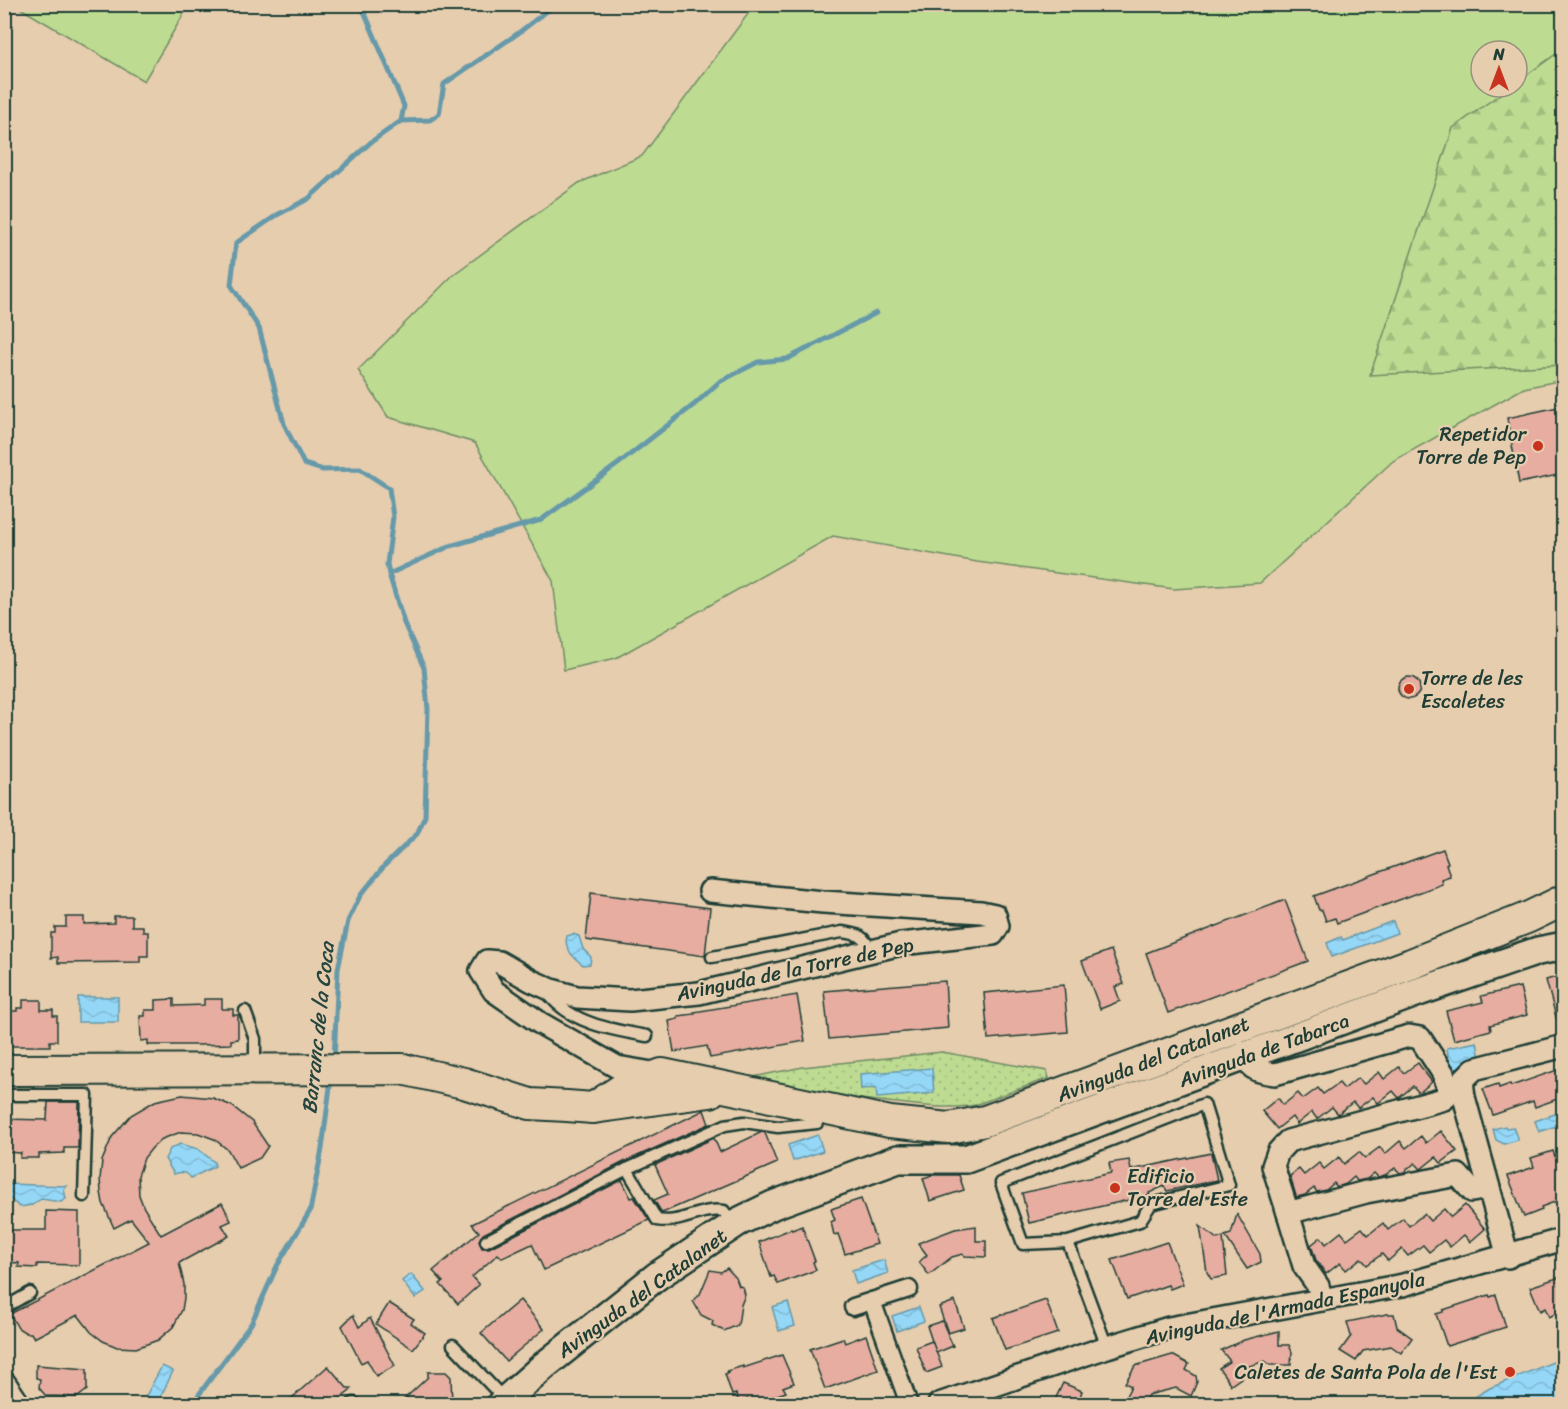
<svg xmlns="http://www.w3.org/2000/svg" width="1568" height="1409" viewBox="0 0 1568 1409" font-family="Sriracha,sans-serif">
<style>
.grass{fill:#bedb92;stroke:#6e8c63;stroke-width:1.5;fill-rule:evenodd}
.forest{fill:url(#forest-firs);stroke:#6e8c63;stroke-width:1.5}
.park{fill:url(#park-dots);stroke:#6e8c63;stroke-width:1.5}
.water{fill:url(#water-waves);stroke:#6699a9;stroke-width:1.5}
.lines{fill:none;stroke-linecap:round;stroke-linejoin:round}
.stream{stroke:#6699a9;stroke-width:5}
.building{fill:#e6ada0;stroke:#1f3d34;stroke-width:1.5}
.service-casing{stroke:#1f3d34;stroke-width:15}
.pedestrian-casing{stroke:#1f3d34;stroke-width:21}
.minor-casing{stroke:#1f3d34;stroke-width:26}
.tertiary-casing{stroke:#1f3d34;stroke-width:32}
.secondary-casing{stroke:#1f3d34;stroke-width:34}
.service{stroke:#e6cdae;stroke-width:10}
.pedestrian{stroke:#e6cdae;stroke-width:16}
.minor{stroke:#e6cdae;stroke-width:21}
.tertiary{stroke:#e6cdae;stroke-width:27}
.secondary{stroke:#e6cdae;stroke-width:30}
.poi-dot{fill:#c8321e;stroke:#e6cdae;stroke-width:2}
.labels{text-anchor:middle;stroke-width:4.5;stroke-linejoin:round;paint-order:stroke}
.poi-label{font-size:20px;fill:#1f3d34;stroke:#e6cdae;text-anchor:end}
.street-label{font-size:20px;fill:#1f3d34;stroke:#e6cdae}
.water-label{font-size:21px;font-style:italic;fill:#25453e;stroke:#e6cdae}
</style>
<defs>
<pattern id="forest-firs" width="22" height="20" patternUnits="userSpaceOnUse" patternTransform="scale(1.5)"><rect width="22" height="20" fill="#bedb92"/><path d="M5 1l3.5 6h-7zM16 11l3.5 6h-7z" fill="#a3bd7e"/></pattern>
<pattern id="park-dots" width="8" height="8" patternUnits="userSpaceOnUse" patternTransform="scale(1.5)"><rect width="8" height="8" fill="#bedb92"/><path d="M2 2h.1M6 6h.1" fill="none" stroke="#a3bd7e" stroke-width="1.8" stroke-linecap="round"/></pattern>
<pattern id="water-waves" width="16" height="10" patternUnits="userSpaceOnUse" patternTransform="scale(1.5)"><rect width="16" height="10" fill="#95d7f7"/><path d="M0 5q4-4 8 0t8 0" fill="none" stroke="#80b9d4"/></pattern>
</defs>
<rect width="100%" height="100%" fill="#e6cdae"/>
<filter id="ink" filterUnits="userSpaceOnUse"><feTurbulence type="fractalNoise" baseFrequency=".0167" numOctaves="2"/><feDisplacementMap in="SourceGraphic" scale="12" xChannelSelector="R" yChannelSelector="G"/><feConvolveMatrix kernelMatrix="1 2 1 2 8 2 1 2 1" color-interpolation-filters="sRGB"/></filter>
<g filter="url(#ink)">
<g class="grass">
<polygon points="15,5 186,5 185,12 144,81"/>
<path d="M752,5H1563V380L1524,388L1393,461L1260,583L1174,589L977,562L833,536L616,658L564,670L553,581L475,443L388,417L358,370L454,274L579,183L642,156L751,10ZM1481,51H1517V87H1481Z"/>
</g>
<polygon class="forest" points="1563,49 1563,365 1370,375 1453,128 1510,87 1517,87 1517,82"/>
<path class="park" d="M942,1052L1047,1071L1049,1078L975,1105C947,1110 917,1105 888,1102C842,1097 797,1091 753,1077L803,1067Z"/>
<g class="water">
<polygon points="1393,921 1397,933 1332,957 1327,943 1341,937 1343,940"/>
<path d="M573,934L579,936L583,949L591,957L590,964L583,965C574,958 563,948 567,936Z"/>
<rect x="78" y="997" width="40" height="25"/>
<polygon points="1477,1042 1480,1059 1464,1062 1457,1069 1450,1068 1447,1048"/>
<polygon points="932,1068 934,1093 877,1098 876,1088 861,1089 860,1074"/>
<polygon points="1558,1113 1562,1124 1539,1132 1535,1121"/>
<polygon points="1505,1126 1506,1128 1513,1127 1518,1140 1504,1144 1496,1140 1493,1129"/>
<polygon points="818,1135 823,1151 793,1161 788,1145"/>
<path d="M180,1144L198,1149L214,1162L215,1166L191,1178C186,1171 181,1172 174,1174L165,1159L170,1149Z"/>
<polygon points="5,1184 67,1186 64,1189 66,1199 61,1202 41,1199 32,1205 20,1207 6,1196"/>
<polygon points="884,1260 888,1273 856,1284 852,1270"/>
<polygon points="411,1274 425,1291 415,1298 402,1281"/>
<polygon points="788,1302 795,1326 779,1331 772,1307"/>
<polygon points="919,1307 924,1321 897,1331 892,1316"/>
<polygon points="1563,1359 1563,1404 1463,1404 1490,1388 1558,1360"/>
<polygon points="162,1366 173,1371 158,1402 146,1396"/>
</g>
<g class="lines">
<g class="stream">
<polyline points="401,121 430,120 439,114 444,84 517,34 556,4"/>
<polyline points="389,574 450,546 541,520 618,464 695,404 719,382 758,362 787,359 876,313"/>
<polyline points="334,1061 338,969 348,921 360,896 385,865 417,834 425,816 428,709 424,668 404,623 389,574 387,564 393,517 389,488 360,469 323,470 304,464 284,424 259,328 231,285 236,243 277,215 308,199 371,142 401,121 404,106 361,4"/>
<polyline points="192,1404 251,1324 277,1266 310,1211 322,1149 331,1079"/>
</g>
</g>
<g class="building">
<polygon points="1563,406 1563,474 1519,483 1507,418"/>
<circle cx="1409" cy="688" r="11"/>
<polygon points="1443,849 1448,863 1446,864 1450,876 1441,879 1442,884 1337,923 1335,918 1326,921 1322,910 1319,910 1314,896"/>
<polygon points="591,893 710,908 705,956 586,940"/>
<polygon points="1285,900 1308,961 1168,1013 1146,953"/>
<polygon points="114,916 132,916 132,926 143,926 143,932 148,932 148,956 140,956 140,962 58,963 58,957 51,958 51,933 55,933 55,927 66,927 66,917 84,917 84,924 114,923"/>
<polygon points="1111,950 1124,984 1115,987 1120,1001 1100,1009 1082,961"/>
<polygon points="1563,975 1563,1027 1559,1028 1546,980"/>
<polygon points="945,981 948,1028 829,1039 824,991"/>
<polygon points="1064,985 1068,1032 988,1039 984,993"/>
<polygon points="1520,987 1527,1015 1490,1025 1491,1030 1454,1040 1446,1011 1483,1002 1481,996"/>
<polygon points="797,995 805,1041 710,1058 707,1046 674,1052 669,1021 678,1019 678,1016 695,1014 694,1012"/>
<polygon points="174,999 174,1006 204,1005 204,999 222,999 222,1009 233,1009 233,1015 238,1015 238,1039 231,1040 231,1044 199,1045 148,1045 148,1040 141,1041 140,1016 145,1016 145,1010 156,1010 156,1000"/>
<polygon points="23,1000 41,1000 41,1010 53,1010 53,1016 57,1016 57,1041 50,1041 50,1046 4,1046 4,1011 17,1011 17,1008 23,1008"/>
<polygon points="1418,1063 1432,1082 1419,1093 1413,1086 1399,1098 1393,1091 1378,1103 1373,1097 1358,1108 1353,1102 1338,1114 1332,1107 1317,1119 1312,1112 1297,1124 1292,1117 1277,1129 1262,1111 1278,1098 1283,1105 1298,1093 1303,1099 1318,1088 1323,1094 1339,1083 1344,1089 1358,1078 1364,1084 1379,1072 1384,1079 1399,1067 1404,1073"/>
<polygon points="1563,1068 1563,1097 1535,1107 1533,1101 1493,1115 1483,1089 1498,1084 1499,1088 1510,1084 1511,1086"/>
<polygon points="182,1095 213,1098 232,1106 252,1122 268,1146 260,1158 238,1168 228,1150 214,1139 198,1133 181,1132 162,1139 152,1148 144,1158 138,1176 139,1195 144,1208 161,1235 222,1203 231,1221 222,1225 229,1236 179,1263 184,1284 184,1298 182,1310 173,1327 158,1340 136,1348 117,1347 103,1341 91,1332 78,1315 34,1338 31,1333 26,1333 18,1328 10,1314 149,1242 131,1219 114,1228 103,1203 101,1192 100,1179 102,1161 112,1137 131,1115 155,1101"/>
<polygon points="48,1102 79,1102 78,1148 64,1148 64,1153 39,1154 39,1158 20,1158 21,1153 4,1152 4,1119 47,1120"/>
<polygon points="704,1110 709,1124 624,1162 483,1234 479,1241 482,1248 489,1248 622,1180 631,1198 634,1197 649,1220 544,1270 532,1244 502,1258 498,1254 472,1277 479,1285 458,1304 440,1284 443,1282 433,1271 479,1232 472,1224"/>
<polygon points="1441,1131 1457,1151 1441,1163 1436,1157 1421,1169 1415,1163 1404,1172 1400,1173 1395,1168 1385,1175 1378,1177 1374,1173 1367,1179 1357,1181 1354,1177 1346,1184 1337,1187 1334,1183 1326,1190 1317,1192 1314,1188 1305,1195 1297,1197 1296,1196 1290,1176 1299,1169 1304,1175 1319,1163 1324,1169 1339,1157 1344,1164 1359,1152 1365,1158 1380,1147 1385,1154 1400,1141 1406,1148 1421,1136 1426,1143"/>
<polygon points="762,1132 765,1133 777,1163 662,1213 654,1200 668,1194 655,1165 714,1138 720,1152"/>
<polygon points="1553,1151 1563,1178 1563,1199 1541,1207 1542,1210 1524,1217 1508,1176 1534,1167 1531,1158"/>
<polygon points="1211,1153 1217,1180 1167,1191 1164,1186 1149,1193 1150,1195 1029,1223 1022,1193 1111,1173 1109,1163 1129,1160 1131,1170"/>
<polygon points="933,1175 959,1175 964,1190 930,1201 923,1178"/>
<polygon points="861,1199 877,1244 845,1254 838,1234 834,1235 831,1222 835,1220 831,1209"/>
<polygon points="1465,1205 1485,1229 1470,1242 1464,1235 1450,1247 1444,1240 1429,1252 1423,1245 1408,1256 1402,1249 1388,1261 1382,1254 1367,1265 1361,1258 1346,1270 1340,1263 1326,1274 1316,1260 1311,1245 1321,1237 1326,1244 1341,1232 1347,1239 1362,1228 1368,1235 1383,1223 1388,1230 1403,1218 1409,1226 1424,1214 1430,1221 1444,1209 1451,1217"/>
<polygon points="46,1211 79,1212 79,1265 37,1264 37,1268 18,1267 19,1263 4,1262 4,1230 46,1230"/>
<polygon points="1237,1214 1260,1254 1261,1262 1247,1269 1225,1236 1231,1234"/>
<polygon points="802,1226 815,1261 813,1262 816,1270 778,1284 774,1276 771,1277 759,1242 791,1229 792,1230"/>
<polygon points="976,1226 976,1241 986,1241 986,1257 965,1256 963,1254 952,1257 929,1275 919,1262 927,1255 918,1243 955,1229"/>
<polygon points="1200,1226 1217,1239 1223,1237 1227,1276 1211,1279 1207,1272"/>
<polygon points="1167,1242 1183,1284 1170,1289 1168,1285 1127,1299 1112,1260"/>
<polygon points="727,1268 736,1278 739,1286 743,1287 745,1295 741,1305 738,1325 724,1331 712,1325 713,1321 701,1315 693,1301 700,1294 710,1270 721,1272"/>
<polygon points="1563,1276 1563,1310 1549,1317 1545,1308 1540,1311 1530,1287"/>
<polygon points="1489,1295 1490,1297 1496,1295 1506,1327 1447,1346 1436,1314 1443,1312 1443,1310"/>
<polygon points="520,1300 544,1329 506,1361 481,1333"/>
<polygon points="1046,1300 1058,1333 1005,1350 993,1318"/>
<polygon points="955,1301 964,1328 948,1333 939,1307"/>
<polygon points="389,1303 414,1319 411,1323 425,1333 413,1349 376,1324"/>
<polygon points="1387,1314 1394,1314 1397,1327 1412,1338 1401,1353 1391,1346 1363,1351 1356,1361 1340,1351 1351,1336 1347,1322"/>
<polygon points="353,1315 359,1327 370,1318 395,1366 376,1376 367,1360 361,1363 342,1326"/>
<polygon points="942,1321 953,1346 936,1353 927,1326"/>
<polygon points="1279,1331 1279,1345 1289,1345 1292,1352 1291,1365 1270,1365 1265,1361 1249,1366 1248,1373 1231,1385 1219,1368 1230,1361 1221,1350 1244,1340"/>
<polygon points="866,1335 878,1370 825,1389 810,1349 843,1338 845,1343"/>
<polygon points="932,1341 942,1367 926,1373 916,1347"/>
<polygon points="782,1355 794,1383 783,1387 786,1392 751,1404 748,1399 739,1402 736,1394 732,1395 725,1374 728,1373 727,1371 743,1366 743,1368"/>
<polygon points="1172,1355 1189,1364 1186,1370 1196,1376 1197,1382 1191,1396 1176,1388 1148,1395 1143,1404 1128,1404 1126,1396 1131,1386 1125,1383 1135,1366"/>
<polygon points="36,1365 87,1369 87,1390 78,1397 46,1396 39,1388 40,1379 36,1378"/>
<polygon points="328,1366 347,1388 351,1388 350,1391 333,1404 285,1404"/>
<polygon points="428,1372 446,1372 451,1377 452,1404 399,1404 428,1377"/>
<polygon points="1063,1383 1082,1391 1078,1404 1053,1404"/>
</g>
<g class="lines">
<defs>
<g id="service">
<path d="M712,957L842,932C858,934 864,935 871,951"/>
<path d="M551,991L550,996C573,1024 613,1030 647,1036"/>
<polyline points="245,1011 255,1039 255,1067"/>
<polyline points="4,1095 87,1095 84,1196"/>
<path d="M627,1169L657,1220C680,1225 701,1207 724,1211L731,1225"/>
<polyline points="486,1241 627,1169 725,1125 744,1122 778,1127 817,1123 820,1111"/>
<polyline points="1068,1242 1140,1221 1151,1204 1229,1185 1204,1104 1001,1183 1023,1244 1068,1242 1107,1347"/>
<polyline points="4,1308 30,1293"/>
<polyline points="453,1345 505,1400"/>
<polyline points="352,1404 354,1403"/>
</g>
<g id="pedestrian">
<polyline points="872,1301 909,1404"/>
<polyline points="853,1307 909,1289"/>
</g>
<g id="minor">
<path d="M1245,1057C1251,1071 1261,1072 1275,1074L1409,1036L1420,1038L1443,1073L1449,1091L1444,1099L1288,1141L1278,1152L1273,1166L1288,1213L1366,1192L1458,1175L1472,1191L1489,1188"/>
<polyline points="658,1074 617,1067 540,1023 494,991 481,971 487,961 499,962 532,981 552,990 577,997 630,1000 699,993 901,944 993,934 998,926 995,915 981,912 823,902 710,891"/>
<polyline points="1288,1213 1304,1266 1318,1286 1322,1300"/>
<polyline points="1508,1257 1464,1097 1462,1081 1474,1069 1564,1046"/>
<polyline points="4,1382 19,1404"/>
<polyline points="939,1404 1107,1347 1169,1328 1403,1285 1564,1239"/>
</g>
<polyline id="tertiary" points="501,1404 545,1365 657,1276 738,1222 773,1205 898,1159 966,1159 1421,991 1538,951 1564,946"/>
<g id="secondary">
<polyline points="4,1070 402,1069 464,1083 530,1104 567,1106 593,1108 710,1092"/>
<polyline points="593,1108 622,1089 662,1074 890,1122 949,1128 985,1121 1411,964 1529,917 1564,900"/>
</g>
</defs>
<use href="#service" class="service-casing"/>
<use href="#pedestrian" class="pedestrian-casing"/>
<use href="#minor" class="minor-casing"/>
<use href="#tertiary" class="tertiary-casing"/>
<use href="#secondary" class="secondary-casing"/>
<use href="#service" class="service"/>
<use href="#pedestrian" class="pedestrian"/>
<use href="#minor" class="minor"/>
<use href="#tertiary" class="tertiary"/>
<use href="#secondary" class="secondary"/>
</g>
</g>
<g class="poi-dot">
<circle cx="1538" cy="446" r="6"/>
<circle cx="1409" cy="689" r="6"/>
<circle cx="1115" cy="1188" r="6"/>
<circle cx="1510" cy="1372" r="6"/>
</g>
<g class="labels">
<g class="poi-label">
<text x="1526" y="441">Repetidor<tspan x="1526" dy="23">Torre de Pep</tspan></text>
<text x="1421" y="685" text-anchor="start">Torre de les<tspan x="1421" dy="23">Escaletes</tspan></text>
<text x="1127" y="1183" text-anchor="start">Edificio<tspan x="1127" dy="23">Torre del Este</tspan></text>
<text x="1498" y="1379">Caletes de Santa Pola de l'Est</text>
</g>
<g class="street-label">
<text transform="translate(795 969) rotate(-12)" y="7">Avinguda de la Torre de Pep</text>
<text transform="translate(1264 1050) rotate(-20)" y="7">Avinguda de Tabarca</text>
<text transform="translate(1153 1059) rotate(-21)" y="7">Avinguda del Catalanet</text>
<text transform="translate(642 1293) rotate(-36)" y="7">Avinguda del Catalanet</text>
<text transform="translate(1285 1308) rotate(-12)" y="7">Avinguda de l'Armada Espanyola</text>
</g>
<g class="water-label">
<text transform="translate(318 1028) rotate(-84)" y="7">Barranc de la Coca</text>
</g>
</g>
<rect width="1568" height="1409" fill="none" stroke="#e6cdae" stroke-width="24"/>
<rect x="12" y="12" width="1544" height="1385" fill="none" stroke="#1f3d34" stroke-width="2" filter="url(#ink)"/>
<g transform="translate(1499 69)"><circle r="28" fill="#e6cdae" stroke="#96937d" stroke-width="1.5"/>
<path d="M0-4.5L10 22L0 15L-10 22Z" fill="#c8321e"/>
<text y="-9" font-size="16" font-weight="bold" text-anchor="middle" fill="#1f3d34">N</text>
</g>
</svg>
